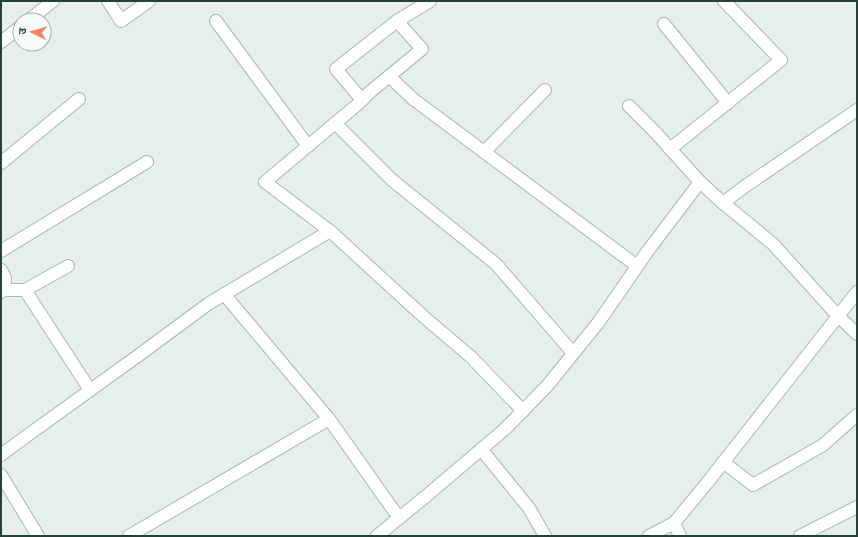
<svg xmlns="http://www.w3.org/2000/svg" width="858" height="537" viewBox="0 0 858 537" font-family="Montserrat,'Noto Sans Devanagari',sans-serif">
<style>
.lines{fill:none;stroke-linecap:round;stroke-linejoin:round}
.minor-casing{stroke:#a8b8b2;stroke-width:14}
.tertiary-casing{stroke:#a8b8b2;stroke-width:14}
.minor{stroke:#fff;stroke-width:12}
.tertiary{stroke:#fff;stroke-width:12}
</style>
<rect width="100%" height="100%" fill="#e6efeb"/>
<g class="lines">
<defs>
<g id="minor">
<polyline points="108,1 121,21 149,1"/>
<polyline points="29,20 53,1"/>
<polyline points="216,21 308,146"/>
<polyline points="664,24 728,103"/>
<polyline points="1,42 20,27"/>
<polyline points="389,76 413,99 637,266"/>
<polyline points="362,100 336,69 397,21"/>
<polyline points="629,106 656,133 700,182 723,203 773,244 838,316 857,334"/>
<polyline points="335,123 392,180 496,264 573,353"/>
<polyline points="670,149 781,60 724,1"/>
<polyline points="484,152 545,90"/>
<polyline points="1,163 79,99"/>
<polyline points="723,203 744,187 857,110"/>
<polyline points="330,231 424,317 471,357 523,411"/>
<polyline points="1,251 147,162"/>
<polyline points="4,290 25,290 90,390"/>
<polyline points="25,290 68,266"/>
<polyline points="224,294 329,419"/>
<polyline points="481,449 529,508 545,536"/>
<polyline points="1,455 17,443 139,355 208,304 330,231 265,182 358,104 370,92 422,49 397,21 430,1"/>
<polyline points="723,462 753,485 823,445 857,415"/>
<polyline points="674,523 680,536"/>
<polyline points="129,536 329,419 399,518"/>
<polyline points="377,536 425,497 505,429 547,386 598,323 647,252 700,182"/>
<polyline points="649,536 674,523 707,483 857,292"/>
<polyline points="800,536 857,507"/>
</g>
<g id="tertiary">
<polyline points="1,270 5,278 4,290 1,292"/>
<polyline points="1,475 38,536"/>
</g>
</defs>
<use href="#minor" class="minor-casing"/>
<use href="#tertiary" class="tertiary-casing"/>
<use href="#minor" class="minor"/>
<use href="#tertiary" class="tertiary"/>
</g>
<rect width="858" height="537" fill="none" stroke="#24423a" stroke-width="4"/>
<g transform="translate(32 32) rotate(275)"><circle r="19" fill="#f7fbf9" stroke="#a3b1ad"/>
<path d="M0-3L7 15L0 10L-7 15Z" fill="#f4845f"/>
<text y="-6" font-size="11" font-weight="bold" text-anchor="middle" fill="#24423a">उ</text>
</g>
</svg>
